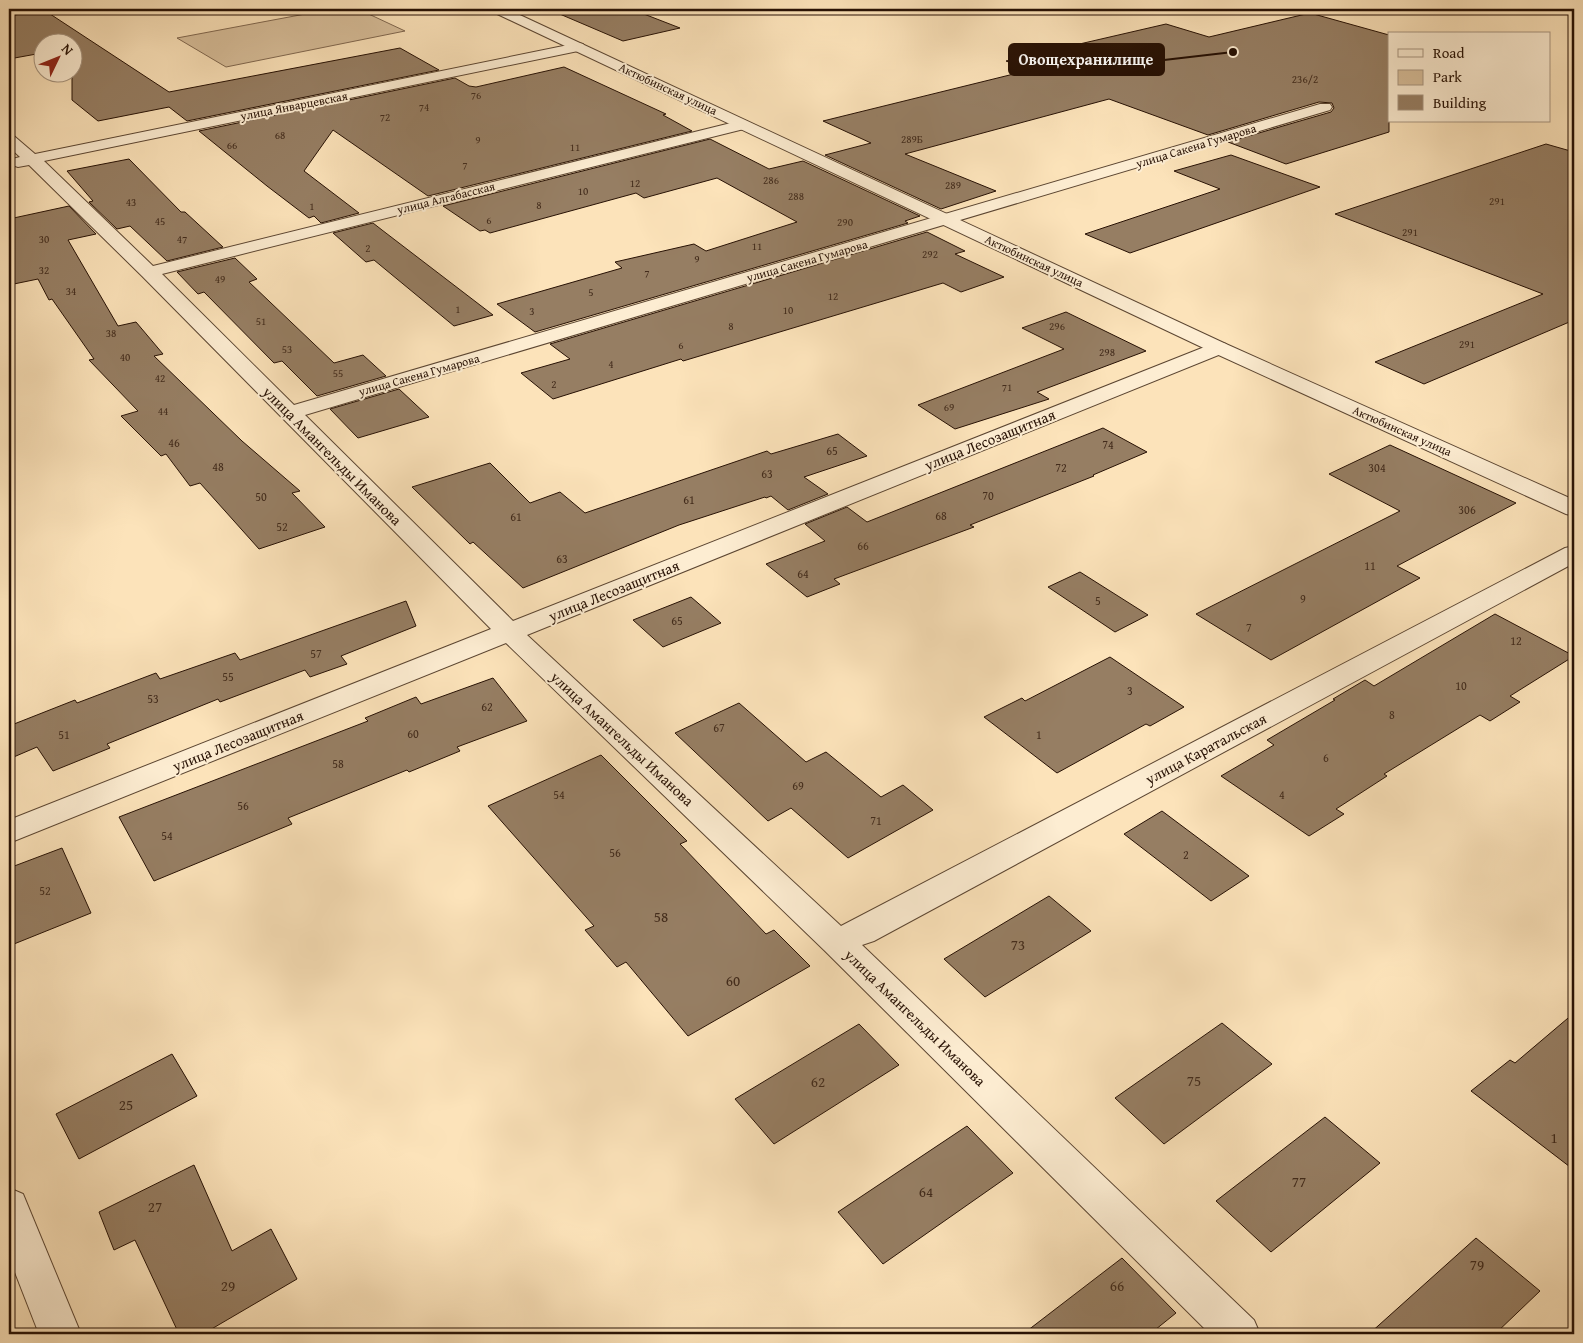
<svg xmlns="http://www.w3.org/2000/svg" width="1583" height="1343" viewBox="0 0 1583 1343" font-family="'Gentium Book Plus',serif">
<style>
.green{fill:#d8bf9b;stroke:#806850}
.building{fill:#967e63;stroke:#271104}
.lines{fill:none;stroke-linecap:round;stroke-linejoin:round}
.minor-casing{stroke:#5c4632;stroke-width:2}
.tertiary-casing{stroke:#5c4632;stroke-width:2}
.minor{fill:#fdedd2;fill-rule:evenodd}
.tertiary{fill:#fdedd2;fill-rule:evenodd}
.labels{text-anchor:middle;stroke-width:4;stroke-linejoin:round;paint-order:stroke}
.far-number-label{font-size:11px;fill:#432c1c}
.far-street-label{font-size:12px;fill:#271104;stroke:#fdedd2}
.number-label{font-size:12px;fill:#432c1c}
.street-label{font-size:15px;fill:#271104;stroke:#fdedd2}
.near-number-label{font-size:15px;fill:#432c1c}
.leader{fill:none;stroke:#271104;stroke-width:2}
.callout-dot{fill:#271104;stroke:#fdedd2;stroke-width:2}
.callout{fill:#271104;stroke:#271104;stroke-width:2}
.callout-label{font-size:16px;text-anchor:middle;font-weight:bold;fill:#fff}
</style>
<rect width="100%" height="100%" fill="#fce3ba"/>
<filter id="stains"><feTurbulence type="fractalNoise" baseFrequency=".004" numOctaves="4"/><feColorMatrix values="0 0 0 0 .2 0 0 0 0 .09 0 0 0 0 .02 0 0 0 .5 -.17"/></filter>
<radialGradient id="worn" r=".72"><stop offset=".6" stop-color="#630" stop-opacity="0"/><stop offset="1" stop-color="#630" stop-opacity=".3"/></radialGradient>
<polygon class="green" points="332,9 358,9 405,31 226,67 177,38"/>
<g class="building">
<polygon points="548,9 631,9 680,28 623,41"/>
<polygon points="44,10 169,92 400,48 439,70 187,121 169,107 98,121 72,100 72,42 42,42 42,53 9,59 9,16"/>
<polygon points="1310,13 1389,35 1389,132 1286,164 1228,142 1331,112 1334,108 1332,103 1319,102 1208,135 1109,99 905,154 996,191 941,209 825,155 871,143 823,121 1030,70 1006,61 1166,24 1209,37"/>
<polygon points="564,67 666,114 663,115 692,131 428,196 333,130 304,171 359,213 321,223 314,216 309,218 267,186 199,131 455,78 469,86 476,87"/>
<polygon points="710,139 769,169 803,161 920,216 905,221 908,223 535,332 497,304 622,268 615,262 694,244 706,251 797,222 717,178 644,198 636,193 490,233 485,230 480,231 443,206"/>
<polygon points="1546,144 1574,152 1574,320 1424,384 1375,362 1543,294 1335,214"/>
<polygon points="1231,155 1320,187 1130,253 1085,234 1220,189 1174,171"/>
<polygon points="129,159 181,212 185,212 223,247 167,261 130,226 117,229 89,202 93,201 67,171"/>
<polygon points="69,206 96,234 68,240 118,326 136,322 163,354 154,356 242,441 300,491 292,493 325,527 259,549 200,483 190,486 166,454 161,456 121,416 138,411 89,360 94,359 52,299 49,300 38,279 9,285 9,219"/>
<polygon points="373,223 382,230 493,315 454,326 374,260 366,262 333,233"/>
<polygon points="927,232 965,251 955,254 1004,277 961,292 943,283 683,361 681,359 553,399 521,373 570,359 550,344"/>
<polygon points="235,258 257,279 249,282 334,363 363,355 386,376 317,396 282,361 274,363 204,292 198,294 177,272"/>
<polygon points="1066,312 1146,351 1037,392 1049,399 955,429 918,405 1064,349 1022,328"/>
<polygon points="399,389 429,417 358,438 330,409"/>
<polygon points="1103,428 1147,452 1093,475 1094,476 970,525 974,527 834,579 840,584 807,597 766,564 825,541 805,524 847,507 867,522"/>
<polygon points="838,434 867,456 804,477 828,494 788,510 771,496 766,498 765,497 679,525 523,588 473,542 470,544 412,487 490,463 530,503 560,492 585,513 767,451 771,454"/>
<polygon points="1390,445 1516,503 1397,566 1420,578 1271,660 1196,614 1400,511 1329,474"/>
<polygon points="1080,572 1148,615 1115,632 1048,587"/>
<polygon points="691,597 721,623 663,647 633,620"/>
<polygon points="406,601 416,626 341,656 347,664 310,677 305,670 220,702 218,699 107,744 110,748 53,771 37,747 9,759 9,726 75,700 77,703 156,673 160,679 235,653 240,660"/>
<polygon points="1495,614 1574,656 1510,696 1520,702 1490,721 1480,715 1384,774 1387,776 1336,809 1344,814 1309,836 1221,776 1274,745 1267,740 1335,700 1333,699 1365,680 1374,686"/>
<polygon points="1110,657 1184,707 1150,726 1146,724 1057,773 984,717 1022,698 1025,701"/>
<polygon points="493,678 527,721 457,747 460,751 409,772 407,770 288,818 292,824 154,881 119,817 368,721 365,718 416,697 421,704"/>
<polygon points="739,703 806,762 826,752 881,797 903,785 933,810 848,858 791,808 768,821 675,733"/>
<polygon points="601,755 687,841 680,844 766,934 774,930 810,966 688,1036 626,962 617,967 585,930 594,926 488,806"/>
<polygon points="1162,811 1249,876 1211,901 1124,834"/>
<polygon points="62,848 91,913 9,946 9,868"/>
<polygon points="1049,896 1091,931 985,997 944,959"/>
<polygon points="1574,1013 1574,1170 1471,1091 1510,1060 1515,1063"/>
<polygon points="1222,1023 1272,1064 1164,1144 1115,1098"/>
<polygon points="859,1024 899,1065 774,1144 735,1099"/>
<polygon points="172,1054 197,1096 79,1159 56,1114"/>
<polygon points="1325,1117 1380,1163 1271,1252 1216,1201"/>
<polygon points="967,1126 1013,1173 883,1264 838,1212"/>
<polygon points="194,1165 232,1251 271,1229 297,1279 203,1334 179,1334 135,1240 114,1250 99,1212"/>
<polygon points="1476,1238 1540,1291 1495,1334 1369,1334"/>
<polygon points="1122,1258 1176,1313 1150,1334 1023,1334"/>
</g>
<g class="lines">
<defs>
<g id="minor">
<polygon points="578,43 583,44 585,47 583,50 44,161 153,266 743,120 748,122 751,125 748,128 162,274 294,405 1320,104 1330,104 1332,107 1330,110 305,415 513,621 1212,344 1219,342 1226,344 1229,348 1226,352 527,635 841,926 1565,548 1574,546 1574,563 874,941 862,945 1254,1320 1260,1334 1210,1334 824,950 506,643 9,843 9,820 491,629 142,276 29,165 18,167 12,165 10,162 12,159 20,157 9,147 9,134 14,136 35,154"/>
<polygon points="9,1188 23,1194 81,1334 39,1334 9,1257"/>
</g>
<polygon id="tertiary" points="491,9 507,9 1226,344 1574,500 1574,516 1566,514 1212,352 493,12"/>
</defs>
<use href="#minor" class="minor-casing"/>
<use href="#tertiary" class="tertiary-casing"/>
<use href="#minor" class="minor"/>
<use href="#tertiary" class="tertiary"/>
</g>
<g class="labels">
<g class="far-number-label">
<text x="1305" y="83">236/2</text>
<text x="476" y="99">76</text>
<text x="424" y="111">74</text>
<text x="385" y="121">72</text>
<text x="280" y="139">68</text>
<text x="912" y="143">289Б</text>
<text x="478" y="144">9</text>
<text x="232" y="149">66</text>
<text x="575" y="151">11</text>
<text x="465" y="169">7</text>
<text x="771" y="184">286</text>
<text x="635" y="187">12</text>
<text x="953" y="189">289</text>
<text x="583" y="195">10</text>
<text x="796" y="200">288</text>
<text x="1497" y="205">291</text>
<text x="131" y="206">43</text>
<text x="539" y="209">8</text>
<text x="312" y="210">1</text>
<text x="489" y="224">6</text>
<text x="160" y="225">45</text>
<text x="845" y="226">290</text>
<text x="1410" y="236">291</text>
<text x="44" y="243">30</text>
<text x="182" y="243">47</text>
<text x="757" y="250">11</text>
<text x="368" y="252">2</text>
<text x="930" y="258">292</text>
<text x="697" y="263">9</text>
<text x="44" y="274">32</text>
<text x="647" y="277">7</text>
<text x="220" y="283">49</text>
<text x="71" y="295">34</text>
<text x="591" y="296">5</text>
<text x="833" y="300">12</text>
<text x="458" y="313">1</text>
<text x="788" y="314">10</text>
<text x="532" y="315">3</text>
<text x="261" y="325">51</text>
<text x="731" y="330">8</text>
<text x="1057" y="330">296</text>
<text x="111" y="337">38</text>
<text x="1467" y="348">291</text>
<text x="681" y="349">6</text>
<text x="287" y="353">53</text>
<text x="1107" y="356">298</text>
<text x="125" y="361">40</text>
<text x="611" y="368">4</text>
<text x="338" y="377">55</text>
<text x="160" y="382">42</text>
<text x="554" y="388">2</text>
<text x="1007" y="391">71</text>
<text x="949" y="411">69</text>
<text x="163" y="415">44</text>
</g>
<g class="far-street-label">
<text transform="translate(668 89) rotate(25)" y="4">Актюбинская улица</text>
<text transform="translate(294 106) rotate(-11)" y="4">улица Январцевская</text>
<text transform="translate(1196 146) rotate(-17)" y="4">улица Сакена Гумарова</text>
<text transform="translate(446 198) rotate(-14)" y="4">улица Алгабасская</text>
<text transform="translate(807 261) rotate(-16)" y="4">улица Сакена Гумарова</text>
<text transform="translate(1034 261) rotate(25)" y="4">Актюбинская улица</text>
<text transform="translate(419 375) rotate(-16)" y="4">улица Сакена Гумарова</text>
<text transform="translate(1402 431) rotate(24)" y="4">Актюбинская улица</text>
</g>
<g class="number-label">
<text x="174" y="447">46</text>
<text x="1108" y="449">74</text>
<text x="832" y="455">65</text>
<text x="218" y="471">48</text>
<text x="1061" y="472">72</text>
<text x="1377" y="472">304</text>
<text x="767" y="478">63</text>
<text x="988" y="500">70</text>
<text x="261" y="501">50</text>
<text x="689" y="504">61</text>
<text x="1467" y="514">306</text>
<text x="941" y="520">68</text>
<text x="516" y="521">61</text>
<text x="282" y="531">52</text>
<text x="863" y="550">66</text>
<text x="562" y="563">63</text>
<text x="1370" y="570">11</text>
<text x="803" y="578">64</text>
<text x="1303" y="603">9</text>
<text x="1098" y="605">5</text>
<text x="677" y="625">65</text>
<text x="1249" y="632">7</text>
<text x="1516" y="645">12</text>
<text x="316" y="658">57</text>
<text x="228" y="681">55</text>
<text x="1461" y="690">10</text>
<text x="1130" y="695">3</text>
<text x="153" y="703">53</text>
<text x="487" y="711">62</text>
<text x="1392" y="719">8</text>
<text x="719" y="732">67</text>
<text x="413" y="738">60</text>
<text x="64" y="739">51</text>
<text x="1039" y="739">1</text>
<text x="1326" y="762">6</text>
<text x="338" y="768">58</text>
<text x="798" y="790">69</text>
<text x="559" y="799">54</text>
<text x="1282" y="799">4</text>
<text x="243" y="810">56</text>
<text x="876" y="825">71</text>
<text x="167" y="840">54</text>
<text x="615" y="857">56</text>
<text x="1186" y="859">2</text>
<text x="45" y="895">52</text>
</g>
<g class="street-label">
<text transform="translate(990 440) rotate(-22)" y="5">улица Лесозащитная</text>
<text transform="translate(332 456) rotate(45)" y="5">улица Амангельды Иманова</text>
<text transform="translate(614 591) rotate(-22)" y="5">улица Лесозащитная</text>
<text transform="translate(622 739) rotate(43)" y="5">улица Амангельды Иманова</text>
<text transform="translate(238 741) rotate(-22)" y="5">улица Лесозащитная</text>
<text transform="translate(1206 749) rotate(-28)" y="5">улица Каратальская</text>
<text transform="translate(915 1018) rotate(44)" y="5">улица Амангельды Иманова</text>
</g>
<g class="near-number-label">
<text x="661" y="922">58</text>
<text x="1018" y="950">73</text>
<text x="733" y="986">60</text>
<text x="1194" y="1086">75</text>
<text x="818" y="1087">62</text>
<text x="126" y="1110">25</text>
<text x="1554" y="1143">1</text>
<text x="1299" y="1187">77</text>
<text x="926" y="1197">64</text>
<text x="155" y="1212">27</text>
<text x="1477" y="1270">79</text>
<text x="228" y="1291">29</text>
<text x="1117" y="1291">66</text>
</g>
</g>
<path class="leader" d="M1233 52L1164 60"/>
<circle class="callout-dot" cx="1233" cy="52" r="5"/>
<rect class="callout" x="1009" y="44" width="155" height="31" rx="5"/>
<g class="callout-label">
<text x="1086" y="65">Овощехранилище</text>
</g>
<rect width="1583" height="1343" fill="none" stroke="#fce3ba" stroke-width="30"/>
<rect x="10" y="10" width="1563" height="1323" fill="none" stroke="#271104" stroke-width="2.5"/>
<rect x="15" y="15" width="1553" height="1313" fill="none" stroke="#271104"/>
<rect x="1388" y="32" width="162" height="90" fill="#fdedd2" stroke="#a79580"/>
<rect x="1398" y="49" width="25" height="8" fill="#fdedd2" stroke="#a79580"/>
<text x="1433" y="58" font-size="15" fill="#271104">Road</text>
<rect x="1398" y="70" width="25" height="15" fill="#d8bf9b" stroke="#a79580"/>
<text x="1433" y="82" font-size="15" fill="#271104">Park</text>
<rect x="1398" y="95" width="25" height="15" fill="#967e63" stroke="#a79580"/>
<text x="1433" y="108" font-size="15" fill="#271104">Building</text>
<g transform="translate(58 58) rotate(47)"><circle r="24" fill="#fdedd2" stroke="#a79580"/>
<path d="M0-4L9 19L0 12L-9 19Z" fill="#8f2418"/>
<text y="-8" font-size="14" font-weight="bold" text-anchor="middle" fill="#271104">N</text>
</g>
<rect width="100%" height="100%" filter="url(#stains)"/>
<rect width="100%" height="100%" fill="url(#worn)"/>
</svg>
